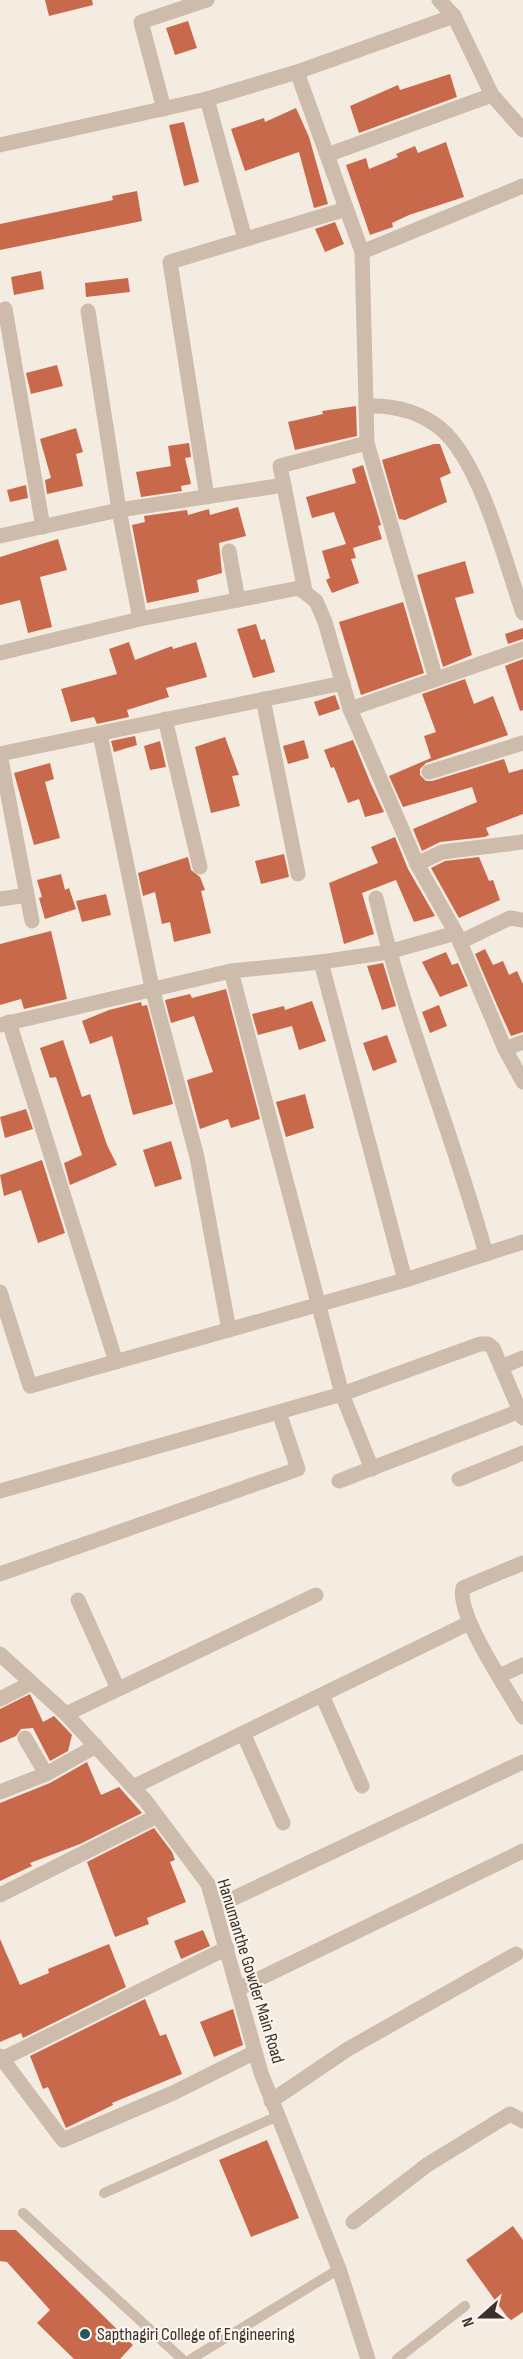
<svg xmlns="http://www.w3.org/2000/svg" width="523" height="2359" viewBox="0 0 523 2359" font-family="'Sofia Sans Condensed',sans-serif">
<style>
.building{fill:#c8694b}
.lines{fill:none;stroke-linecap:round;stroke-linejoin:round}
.lane{stroke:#cdbbac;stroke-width:10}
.street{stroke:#cdbbac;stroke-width:15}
.poi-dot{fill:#1f5a5e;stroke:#fbf5ee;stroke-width:2}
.labels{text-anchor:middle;stroke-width:4.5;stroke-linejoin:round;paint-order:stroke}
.street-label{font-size:18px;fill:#3b302b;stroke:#fbf5ee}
.poi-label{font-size:18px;fill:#3b302b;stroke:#fbf5ee;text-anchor:start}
</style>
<rect width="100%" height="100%" fill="#f4ebe1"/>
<g class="building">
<polygon points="45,0 92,0 93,5 49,16"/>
<polygon points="188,21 197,48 175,55 166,28"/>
<polygon points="450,74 457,97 359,133 350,106 398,85 400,90"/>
<polygon points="296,108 309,137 328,204 314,208 299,152 245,171 231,129 264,118 265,122"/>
<polygon points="184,122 199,182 184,186 169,125"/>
<polygon points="446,142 464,197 409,215 392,223 393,227 370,235 346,165 366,158 369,169 398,157 396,154 415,146 418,153"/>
<polygon points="137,191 142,221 0,250 0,224 113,200 112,196"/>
<polygon points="335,222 344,244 325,252 315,229"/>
<polygon points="41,271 44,289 14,295 11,277"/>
<polygon points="128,278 130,292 86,297 85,283"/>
<polygon points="57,365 63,386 31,394 26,373"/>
<polygon points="356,406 357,436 295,450 288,422 323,414 322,411"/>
<polygon points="76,428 83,452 76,454 83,486 47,494 45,480 51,478 40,439"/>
<polygon points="189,443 191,457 185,458 191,484 181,486 182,491 141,497 136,472 171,466 168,446"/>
<polygon points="434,444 440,444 451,473 440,478 447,502 405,520 399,519 382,460"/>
<polygon points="363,465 381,525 378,526 382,539 353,548 356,558 351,559 359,583 332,593 326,580 330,578 322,551 346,544 334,512 312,518 306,497 356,483 352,469"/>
<polygon points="26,485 28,498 10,502 7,490"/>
<polygon points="238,507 246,536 219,543 222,573 197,580 199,592 147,603 132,525 145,522 144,516 187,510 188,515 209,509 210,515"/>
<polygon points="58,539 67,570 40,577 52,627 28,633 20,600 0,605 0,557"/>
<polygon points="465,561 474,593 455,598 472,655 443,667 417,575"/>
<polygon points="403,602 424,673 361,695 339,622"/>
<polygon points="256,624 261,640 265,639 275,672 253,678 237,629"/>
<polygon points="523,628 523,639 508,644 505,634"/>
<polygon points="129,642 135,660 172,646 173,649 196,642 207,677 166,688 169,697 127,710 129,717 97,724 94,717 71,722 61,689 117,674 109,649"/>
<polygon points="523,659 523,710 520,711 505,666"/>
<polygon points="465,679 474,704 493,696 508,735 426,763 420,769 420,775 426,781 432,781 504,759 509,773 523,769 523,814 486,828 489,835 485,837 440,842 422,851 413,829 477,802 472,787 403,807 389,776 431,758 424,736 436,732 422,694"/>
<polygon points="335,695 340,709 319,716 314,702"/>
<polygon points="135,736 137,745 114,752 111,741"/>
<polygon points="225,737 239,775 232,776 240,806 211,813 195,747"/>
<polygon points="304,740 309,758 288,764 283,746"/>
<polygon points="353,740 371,784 384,812 365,817 359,799 348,803 334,767 331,768 324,750"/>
<polygon points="160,741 166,767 150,770 144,746"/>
<polygon points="50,763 54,779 45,782 60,838 34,845 14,773"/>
<polygon points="395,837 408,869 435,916 414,922 396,880 362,893 374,934 344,944 329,883 378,863 371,847"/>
<polygon points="284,854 289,877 261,884 255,861"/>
<polygon points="188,857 191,870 200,877 205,890 201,891 211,933 174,942 170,922 162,924 155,892 143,896 138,873"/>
<polygon points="479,857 489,881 493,880 500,900 459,918 431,868 445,861"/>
<polygon points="61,874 65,890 69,888 76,909 45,919 39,898 42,897 37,880"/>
<polygon points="106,894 111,915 82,922 76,901"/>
<polygon points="51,931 67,999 24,1009 21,999 0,1005 0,944"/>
<polygon points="485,949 493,965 503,961 509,975 517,971 523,984 523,1032 511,1036 500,1012 475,954"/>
<polygon points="446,952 452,965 458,963 468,986 440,997 422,962"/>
<polygon points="383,963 396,1006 382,1010 367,966"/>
<polygon points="226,989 260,1119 231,1128 228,1119 200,1129 187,1080 213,1072 194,1016 171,1023 165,1000 190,994 192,998"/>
<polygon points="312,1001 326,1041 299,1050 292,1026 258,1035 252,1014 284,1006 285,1010"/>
<polygon points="141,1002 142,1006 147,1005 173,1104 133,1115 112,1036 90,1044 82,1021 109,1010"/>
<polygon points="439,1005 447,1026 430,1033 422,1012"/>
<polygon points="387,1035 397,1062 373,1071 363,1043"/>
<polygon points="63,1040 82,1097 90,1094 107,1145 117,1165 70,1185 64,1163 82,1155 56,1077 50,1078 40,1048"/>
<polygon points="305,1094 314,1128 286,1137 276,1102"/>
<polygon points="26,1109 33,1129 5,1138 0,1117"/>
<polygon points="171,1141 182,1179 155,1187 143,1150"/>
<polygon points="42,1160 65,1233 38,1243 21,1190 4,1196 0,1175"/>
<polygon points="30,1694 43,1722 54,1716 72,1735 68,1751 50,1761 33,1728 21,1729 16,1736 0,1743 0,1709"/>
<polygon points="87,1762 101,1795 119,1787 142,1813 80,1844 30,1863 32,1866 0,1881 0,1803 50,1783"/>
<polygon points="154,1828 172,1852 175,1860 170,1862 186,1902 147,1918 149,1924 115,1937 87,1862"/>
<polygon points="203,1930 210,1946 181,1959 174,1941"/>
<polygon points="0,1939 20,1985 49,1973 48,1969 109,1944 126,1987 23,2038 21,2033 0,2042"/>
<polygon points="145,1999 160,2036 166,2034 182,2074 112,2103 113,2105 66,2128 48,2087 43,2089 30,2056"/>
<polygon points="233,2009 243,2045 214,2057 200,2022"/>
<polygon points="267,2140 299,2218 251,2237 219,2160"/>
<polygon points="513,2226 523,2240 523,2312 510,2321 466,2260"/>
<polygon points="0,2230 16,2230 133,2345 120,2359 74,2359 37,2323 50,2310 7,2262 0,2261"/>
</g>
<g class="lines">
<g class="lane">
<polyline points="104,2193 278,2116"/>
<polyline points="23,2213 182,2359"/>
<polyline points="191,2359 339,2269"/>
<polyline points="397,2359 465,2306"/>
</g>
<g class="street">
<polyline points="439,0 454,16 492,95 523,130"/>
<polyline points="297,72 362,252"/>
<polyline points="164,109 141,22 207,0"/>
<polyline points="0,145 207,99"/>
<polyline points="327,155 492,95"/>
<polyline points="245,239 207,99 297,72 454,16"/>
<polyline points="5,309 43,527"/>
<polyline points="88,311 119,510 140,619"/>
<path d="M366,406C392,405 419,411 440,428C481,462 505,562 523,613"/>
<polyline points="207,497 170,262 346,209"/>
<polyline points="0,536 119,510 284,485"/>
<polyline points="229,551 238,600"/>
<polyline points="305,591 280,466 367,443"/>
<polyline points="0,653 140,619 299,588 316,601 325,622 350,709 417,864 456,933 505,1049 523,1082"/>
<polyline points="436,679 367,443 362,252 523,186"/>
<polyline points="263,699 298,874"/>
<polyline points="350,709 523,649"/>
<polyline points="165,719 200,867"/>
<polyline points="100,734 152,988 197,1157 229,1330"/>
<polyline points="0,754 343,683"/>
<polyline points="0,754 32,921"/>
<polyline points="429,772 523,743"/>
<polyline points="417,864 442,852 523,842"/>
<path d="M376,898C404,1019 453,1134 486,1254"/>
<polyline points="0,899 27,895"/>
<polyline points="456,933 388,952 321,962 405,1280 523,1242"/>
<polyline points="460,942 510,918 523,920"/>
<polyline points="231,971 321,962"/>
<polyline points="9,1022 116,1362"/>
<polyline points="0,1025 231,971 342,1394 0,1491"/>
<polyline points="505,1049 523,1042"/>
<polyline points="0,1292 30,1386 405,1280"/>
<polyline points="501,1367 523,1358"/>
<polyline points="372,1469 342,1394 480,1344 488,1344 493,1348 523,1418"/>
<polyline points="459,1479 523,1453"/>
<polyline points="339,1481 520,1411"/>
<path d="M523,1563L463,1588C456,1615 508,1690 523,1717"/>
<polyline points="0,1574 298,1469 279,1412"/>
<polyline points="78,1600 118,1689"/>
<polyline points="0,1654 66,1714 145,1800 208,1884 261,2073 339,2269 368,2359"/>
<polyline points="499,1676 523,1665"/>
<polyline points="322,1695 362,1786"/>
<polyline points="0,1699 31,1683"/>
<polyline points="66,1714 316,1595"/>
<polyline points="243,1733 283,1823"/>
<polyline points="25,1738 46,1774"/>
<polyline points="133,1787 469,1623"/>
<polyline points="0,1792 46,1774 96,1746"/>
<polyline points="0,1895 157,1816"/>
<polyline points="215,1907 523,1762"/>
<polyline points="238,1989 523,1851"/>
<polyline points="0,2056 63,2140 173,2093 255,2052"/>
<polyline points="2,2059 227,1948"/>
<polyline points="271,2101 348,2049 516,1954"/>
<polyline points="353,2222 427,2165 510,2114 523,2121"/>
</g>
</g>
<circle class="poi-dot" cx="85" cy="2334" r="6"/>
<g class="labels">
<g class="street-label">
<text transform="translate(251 1971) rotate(73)" y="6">Hanumanthe Gowder Main Road</text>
</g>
<g class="poi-label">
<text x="97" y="2340">Sapthagiri College of Engineering</text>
</g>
</g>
<g transform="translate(481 2317) rotate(249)" stroke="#fbf5ee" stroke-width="4.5" paint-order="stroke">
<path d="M0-4.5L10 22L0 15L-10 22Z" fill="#3b302b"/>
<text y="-9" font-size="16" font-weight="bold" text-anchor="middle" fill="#3b302b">N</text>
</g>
</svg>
